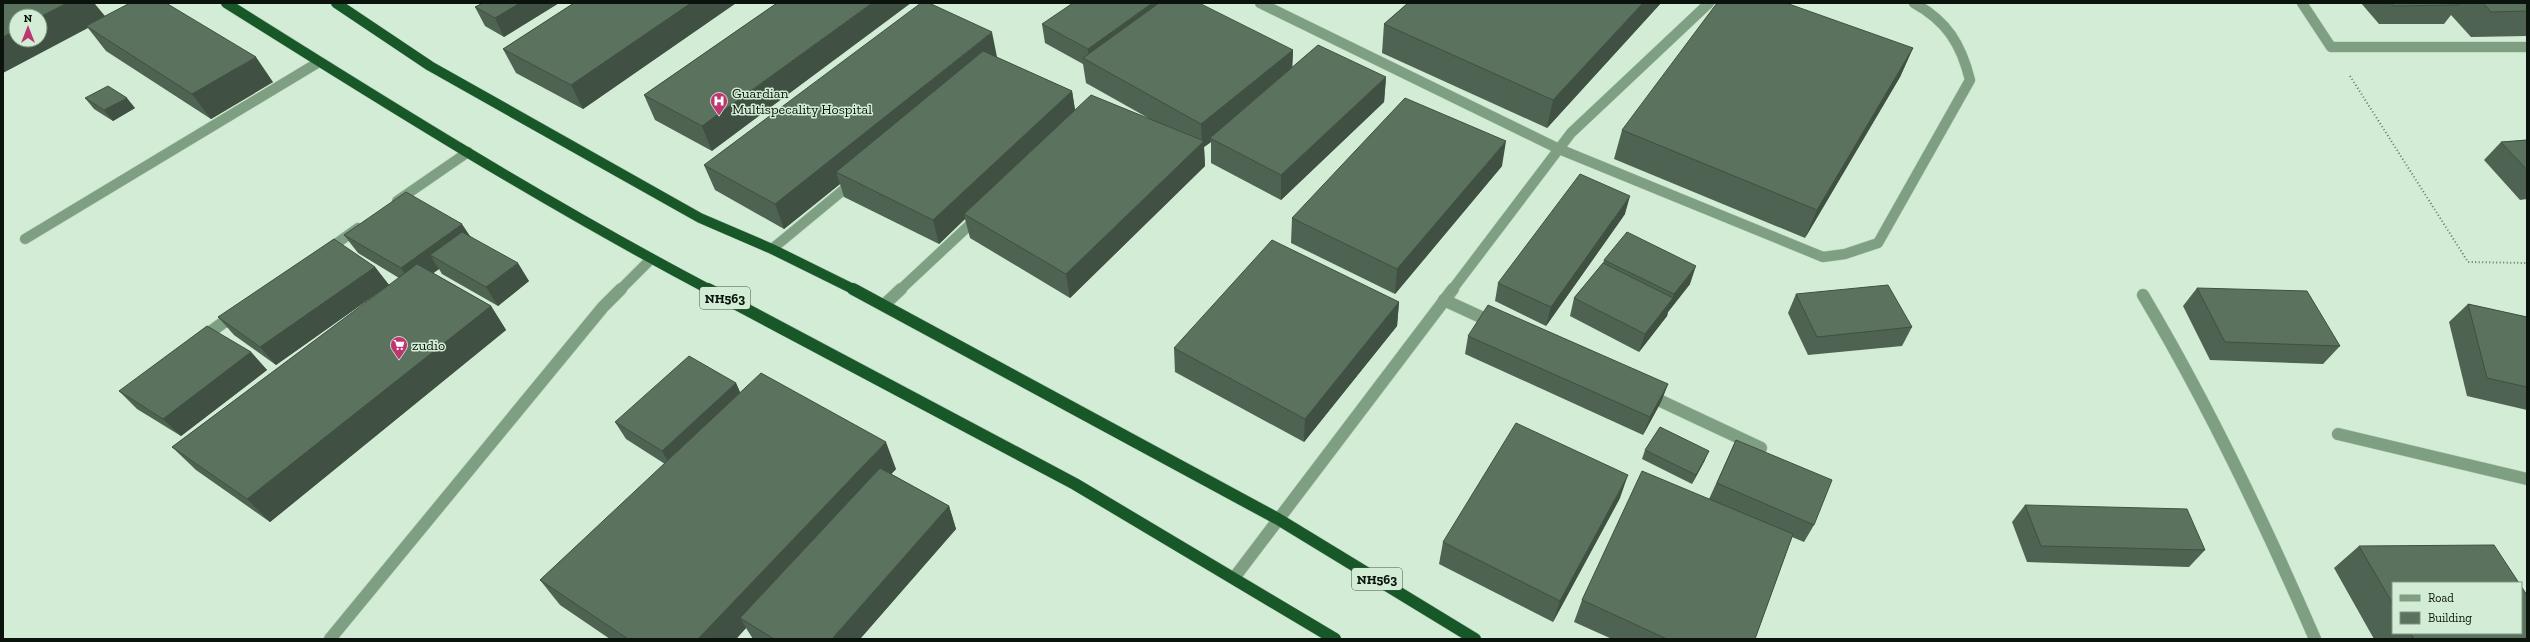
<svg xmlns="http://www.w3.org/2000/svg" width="2530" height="642" viewBox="0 0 2530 642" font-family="'Zilla Slab',serif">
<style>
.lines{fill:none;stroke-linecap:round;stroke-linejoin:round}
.service-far1-casing{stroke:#b2c9b5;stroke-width:11}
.service-casing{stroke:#b2c9b5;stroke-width:13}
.minor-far1-casing{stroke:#b2c9b5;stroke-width:11}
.minor-casing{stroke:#b2c9b5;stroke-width:13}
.trunk-far1-casing{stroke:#b2c9b5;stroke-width:11}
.trunk-casing{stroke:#b2c9b5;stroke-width:13}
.path{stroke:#657667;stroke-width:2;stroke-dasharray:1 2.5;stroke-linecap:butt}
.service-far1{stroke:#7e9f82;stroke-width:10}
.service{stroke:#7e9f82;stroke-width:12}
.minor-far1{stroke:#7e9f82;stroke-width:10}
.minor{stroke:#7e9f82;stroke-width:12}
.trunk-far1{stroke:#175728;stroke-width:10}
.trunk{stroke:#175728;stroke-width:12}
.wall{fill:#4e6351}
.shaded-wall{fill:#405042}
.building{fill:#5b735e;stroke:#405042}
.labels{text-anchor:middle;stroke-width:3;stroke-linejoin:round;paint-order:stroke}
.shield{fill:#d2ecd5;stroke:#475548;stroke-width:1}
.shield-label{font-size:13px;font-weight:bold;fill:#0b140c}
.poi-label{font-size:14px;fill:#0b140c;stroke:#d2ecd5;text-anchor:start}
</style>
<rect width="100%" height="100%" fill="#d2ecd5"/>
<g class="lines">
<defs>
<g id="service-far1">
<polyline points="2302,3 2331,47 2527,47"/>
<polyline points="397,201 468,152"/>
<polyline points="25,239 319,62"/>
<polyline points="326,251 358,228"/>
<polyline points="620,290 651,259"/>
<polyline points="900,290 977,218"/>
</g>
<g id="service">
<polyline points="884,305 901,289"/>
<polyline points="202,338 235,314"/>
<polyline points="330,639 603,307 621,289"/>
</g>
<g id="minor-far1">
<path d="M1260,3L1559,149L1823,257L1845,254L1878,243L1970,80C1961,44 1947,21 1914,3"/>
<polyline points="772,249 853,182"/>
<polyline points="1452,290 1571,133 1709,3"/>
</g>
<g id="minor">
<path d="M2143,295C2209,406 2264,521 2315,639"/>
<polyline points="1444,300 1494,323"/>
<polyline points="1648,395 1761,448"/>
<polyline points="2338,434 2527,479"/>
<polyline points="1234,578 1453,289"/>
</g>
<g id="trunk-far1">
<path d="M226,3C385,103 545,203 710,290"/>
<polyline points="336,3 430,66 700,218 772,249 855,290"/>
</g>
<g id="trunk">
<polyline points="708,289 1075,484 1335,639"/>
<polyline points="853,289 1278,519 1475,639"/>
</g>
</defs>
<use href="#service-far1" class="service-far1-casing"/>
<use href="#service" class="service-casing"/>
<use href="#minor-far1" class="minor-far1-casing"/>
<use href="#minor" class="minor-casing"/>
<use href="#trunk-far1" class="trunk-far1-casing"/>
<use href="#trunk" class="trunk-casing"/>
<polyline class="path" points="2350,76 2468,262 2527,263"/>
<use href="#service-far1" class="service-far1"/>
<use href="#service" class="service"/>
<use href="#minor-far1" class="minor-far1"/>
<use href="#minor" class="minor"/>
<use href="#trunk-far1" class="trunk-far1"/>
<use href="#trunk" class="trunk"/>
</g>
<g class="wall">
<polygon points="3,3 94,3 105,16 273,82 211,119 106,51 88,28"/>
<polygon points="483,3 559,3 504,37 485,26 475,7"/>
<polygon points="574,3 736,3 583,109 516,73 503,49"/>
<polygon points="777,3 712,151 655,120 644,95"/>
<polygon points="1408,3 1661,3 1547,128 1382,53 1384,24"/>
<polygon points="2361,3 2527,3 2527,36 2471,37 2451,15 2444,24 2379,24"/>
<polygon points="1042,24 1293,50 1292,67 1386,77 1384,102 1281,200 1211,163 1211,142 1204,147 1205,166 1070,298 970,238 965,219 939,244 844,197 840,184 784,229 715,190 704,165 996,57 1072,91 1075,110 1150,119 1086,83 1083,64 1045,43"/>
<polygon points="1913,48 1900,77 1805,238 1614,159 1622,130"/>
<polygon points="85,98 135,108 113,121 94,109"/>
<polygon points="2527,140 2527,199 2520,200 2484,160 2501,142"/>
<polygon points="1502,166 1395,294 1291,243 1292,218"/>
<polygon points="1625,214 1546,326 1495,301 1498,283"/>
<polygon points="344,235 470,236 529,281 498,306 442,274 439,269 433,273 491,306 506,330 270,522 196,470 172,447 399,278 358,253"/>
<polygon points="1604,260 1690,284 1668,312 1667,316 1639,352 1570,316 1574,298 1603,263"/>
<polygon points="375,267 389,285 276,365 234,335 218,317"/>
<polygon points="2197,288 2340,346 2323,364 2210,360 2183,306"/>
<polygon points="1796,294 1912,327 1902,346 1808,355 1788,313"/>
<polygon points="1399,302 1397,326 1304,442 1175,372 1174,348"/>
<polygon points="2468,304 2527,317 2527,410 2467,396 2449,322"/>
<polygon points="1468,336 1668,384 1661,402 1643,435 1465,354"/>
<polygon points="251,352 267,370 181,436 137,409 119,391"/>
<polygon points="736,383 740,393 896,469 891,474 949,506 956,529 860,639 753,639 746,628 736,639 610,639 560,605 540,580 665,464 626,439 615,422"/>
<polygon points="1736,440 1814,525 1804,542 1792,537 1755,639 1612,639 1574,622 1582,600 1709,499"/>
<polygon points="1645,450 1705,460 1692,484 1642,459"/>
<polygon points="1620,498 1553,622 1439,564 1443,542"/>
<polygon points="2025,505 2205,550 2189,567 2027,562 2012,522"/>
<polygon points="2359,546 2393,583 2393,633 2521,633 2527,639 2374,639 2334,568"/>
</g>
<g class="shaded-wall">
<polygon points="67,3 94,3 106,18 86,26 88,28 3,73 3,37 16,30 16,40 40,40 40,17"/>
<polygon points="520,3 559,3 504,37 495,18"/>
<polygon points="691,3 736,3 583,109 571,85"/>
<polygon points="872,3 911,3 712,151 702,126"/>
<polygon points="1152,3 1167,3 1089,62 1088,49"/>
<polygon points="1643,3 1661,3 1547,128 1553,100"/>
<polygon points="992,32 997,57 836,172 840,184 784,229 775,204"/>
<polygon points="1913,48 1900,77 1805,238 1817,210"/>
<polygon points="1293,50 1292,75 1210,138 1211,142 1204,147 1205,166 1070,298 1066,274 1202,143 1201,124"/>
<polygon points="256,57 273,82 211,119 192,94"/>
<polygon points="1386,77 1384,102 1281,200 1281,175"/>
<polygon points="1072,91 1076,116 964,214 965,219 939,244 933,220"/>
<polygon points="127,98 135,108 113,121 104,110"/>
<polygon points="1506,141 1502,166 1395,294 1397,269"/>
<polygon points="1630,196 1625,214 1546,326 1551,307"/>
<polygon points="462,224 474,242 430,255 439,269 414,287 401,268"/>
<polygon points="518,263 529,281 498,306 486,287"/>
<polygon points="1696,266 1690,284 1668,312 1667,316 1639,352 1645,334 1672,299 1674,294"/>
<polygon points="375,267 389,285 276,365 260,347"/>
<polygon points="1399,302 1397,326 1304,442 1305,419"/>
<polygon points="491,306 506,330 270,522 247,499"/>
<polygon points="251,352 267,370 181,436 163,419"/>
<polygon points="736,383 744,401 672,468 662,451"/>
<polygon points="1668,384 1661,402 1643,435 1650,417"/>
<polygon points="886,442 896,469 750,624 740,618 746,628 736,639 698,639"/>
<polygon points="1709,451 1705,460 1692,484 1696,475"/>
<polygon points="1628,475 1620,498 1553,622 1560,601"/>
<polygon points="949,506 956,529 860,639 832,639"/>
</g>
<g class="building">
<polygon points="3,3 67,3 40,17 40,16 16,16 16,30 3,37"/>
<polygon points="130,3 166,3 256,57 192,94 86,26"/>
<polygon points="483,3 520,3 495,18 475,7"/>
<polygon points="574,3 691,3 571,85 503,49"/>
<polygon points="777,3 872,3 702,126 644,95"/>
<polygon points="921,3 929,3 992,32 775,204 704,165"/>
<polygon points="1073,3 1152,3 1088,49 1042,24"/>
<polygon points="1159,3 1199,3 1293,50 1201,124 1083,58"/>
<polygon points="1408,3 1643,3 1553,100 1384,24"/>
<polygon points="1717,3 1786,3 1913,48 1817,210 1622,130"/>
<polygon points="2391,3 2458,3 2459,5 2393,6"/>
<polygon points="2483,3 2527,3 2527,11 2491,12"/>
<polygon points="1318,45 1386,77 1281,175 1210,138"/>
<polygon points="983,51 1072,91 933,220 836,172"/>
<polygon points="108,86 127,98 104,110 85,98"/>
<polygon points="1091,95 1204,141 1066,274 964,214"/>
<polygon points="1405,98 1506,141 1397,269 1292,218"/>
<polygon points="2527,140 2527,170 2501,142"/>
<polygon points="1580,174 1630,196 1551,307 1498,283"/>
<polygon points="406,192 462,224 401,268 344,235"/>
<polygon points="462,232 518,263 486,287 430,255"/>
<polygon points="1627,232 1696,266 1674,294 1604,260"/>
<polygon points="334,239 375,267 260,347 218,317"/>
<polygon points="1272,240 1399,302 1305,419 1174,348"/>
<polygon points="1603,263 1673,298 1645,334 1574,298"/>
<polygon points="417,264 491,306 247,499 172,447"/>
<polygon points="1888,285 1912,327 1817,337 1796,294"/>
<polygon points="2197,288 2307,291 2340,346 2225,342"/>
<polygon points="2468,304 2527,317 2527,387 2487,378"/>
<polygon points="1488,305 1668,384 1650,417 1468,336"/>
<polygon points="207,326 251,352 163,419 119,391"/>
<polygon points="689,356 736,383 662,451 615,422"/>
<polygon points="761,373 886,442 698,639 628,639 540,580"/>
<polygon points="1516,423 1628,475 1560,601 1443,542"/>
<polygon points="1660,427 1709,451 1696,475 1645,450"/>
<polygon points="1736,440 1832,480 1814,525 1717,483"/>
<polygon points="880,468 949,506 832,639 774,639 740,618"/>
<polygon points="1642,471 1793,534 1755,639 1667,639 1582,600"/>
<polygon points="2025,505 2187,509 2205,550 2041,546"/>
<polygon points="2494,545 2519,583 2393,583 2393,604 2359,546"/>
<polygon points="2521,586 2527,595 2527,639 2414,639 2410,633 2521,633"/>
</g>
<defs>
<symbol id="hospital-pin" viewBox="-11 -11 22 30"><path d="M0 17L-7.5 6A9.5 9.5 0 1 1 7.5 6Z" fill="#be3571" stroke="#d2ecd5"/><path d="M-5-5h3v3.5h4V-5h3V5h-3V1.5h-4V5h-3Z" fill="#fff"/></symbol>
<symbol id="supermarket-pin" viewBox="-11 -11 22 30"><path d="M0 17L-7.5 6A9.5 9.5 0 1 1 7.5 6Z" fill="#be3571" stroke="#d2ecd5"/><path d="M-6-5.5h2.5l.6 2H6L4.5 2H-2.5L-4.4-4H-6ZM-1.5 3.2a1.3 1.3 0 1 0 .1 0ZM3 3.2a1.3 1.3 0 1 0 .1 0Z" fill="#fff"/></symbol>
</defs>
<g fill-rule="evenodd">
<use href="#hospital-pin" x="709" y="91" width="20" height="27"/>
<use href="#supermarket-pin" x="389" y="335" width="20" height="27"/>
</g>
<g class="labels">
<g class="shield">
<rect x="700" y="287" width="50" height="22" rx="3"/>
<rect x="1352" y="568" width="50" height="22" rx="3"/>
</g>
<g class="shield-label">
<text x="725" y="303">NH563</text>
<text x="1377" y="584">NH563</text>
</g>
<g class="poi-label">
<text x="732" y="98">Guardian<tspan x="732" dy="16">Multispecality Hospital</tspan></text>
<text x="412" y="350">zudio</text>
</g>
</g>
<rect width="2530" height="642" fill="none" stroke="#0b140c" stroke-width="8"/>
<rect x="2392" y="582" width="130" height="52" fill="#d2ecd5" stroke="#829685"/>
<rect x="2400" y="595" width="20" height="6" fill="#7e9f82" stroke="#829685"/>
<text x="2428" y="602" font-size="12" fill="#0b140c">Road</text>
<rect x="2400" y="612" width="20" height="12" fill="#5b735e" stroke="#829685"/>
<text x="2428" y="622" font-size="12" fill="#0b140c">Building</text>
<g transform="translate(28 28)"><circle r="19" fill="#d2ecd5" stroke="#829685"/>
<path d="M0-3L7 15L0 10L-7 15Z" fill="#be3571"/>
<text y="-6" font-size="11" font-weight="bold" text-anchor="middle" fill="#0b140c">N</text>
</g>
</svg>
